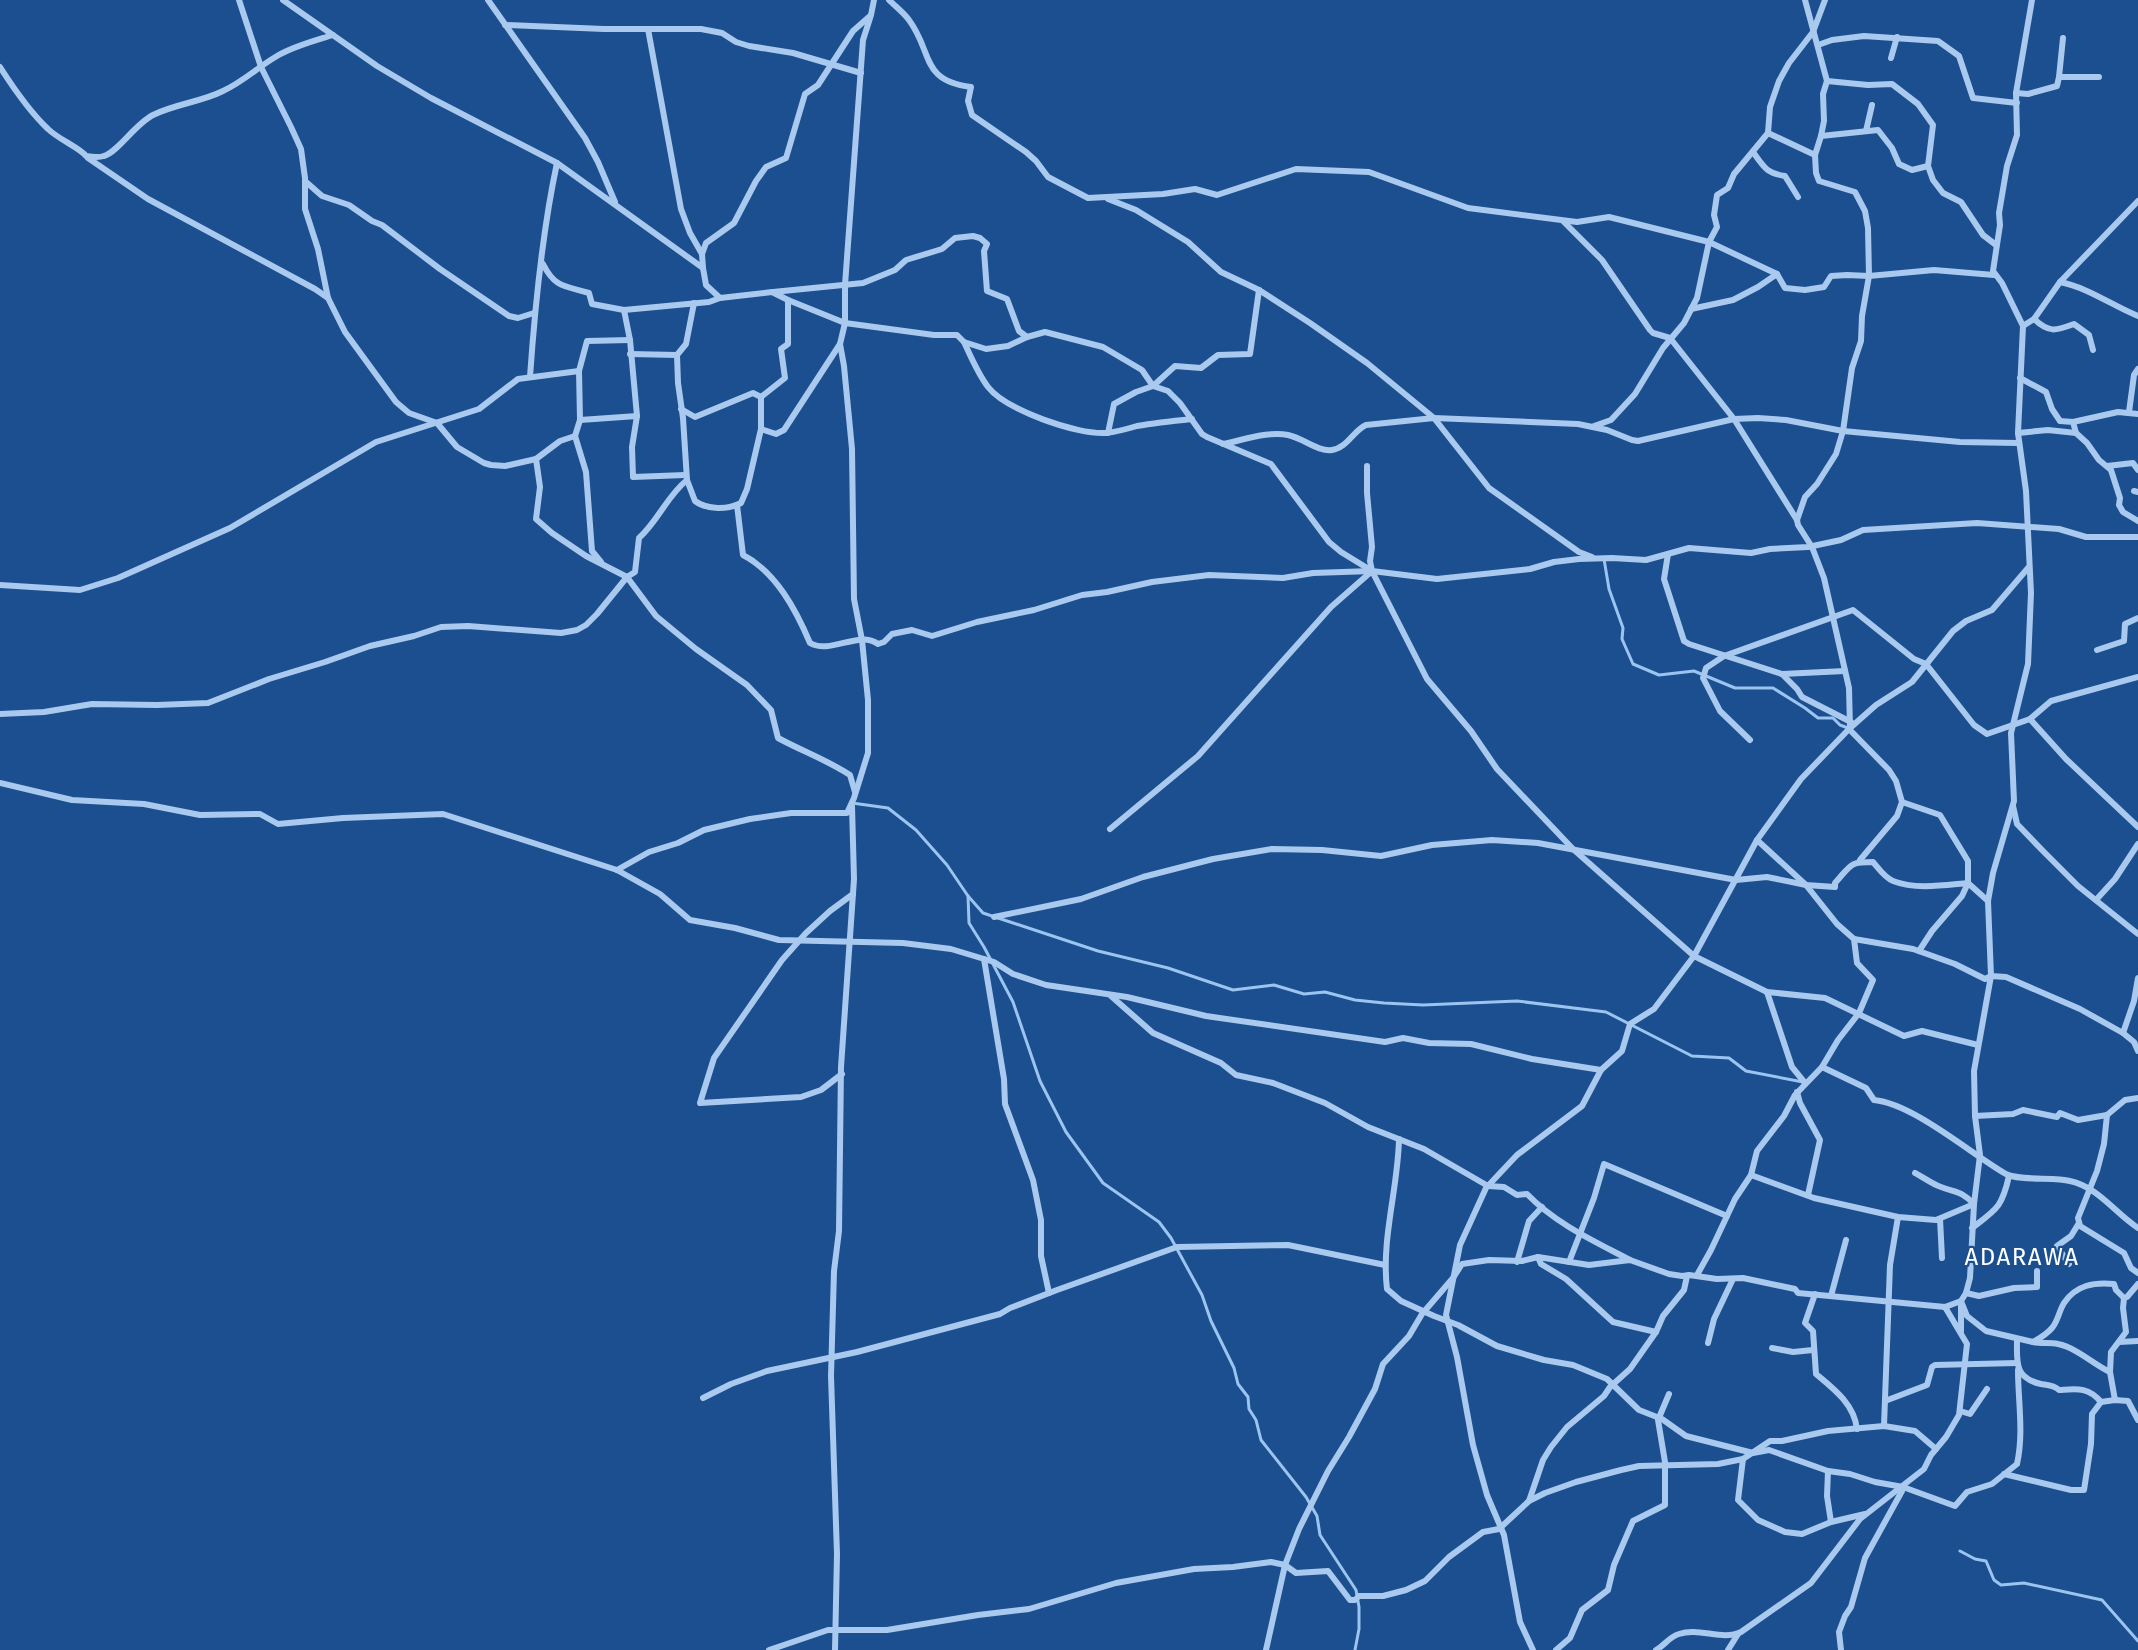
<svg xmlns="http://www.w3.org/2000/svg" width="2138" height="1650" viewBox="0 0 2138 1650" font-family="'Fira Sans',sans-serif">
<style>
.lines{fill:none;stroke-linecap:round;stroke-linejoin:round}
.stream{stroke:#9cc4f0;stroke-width:3}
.minor{stroke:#a9c9ee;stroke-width:6}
.labels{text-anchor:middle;stroke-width:4.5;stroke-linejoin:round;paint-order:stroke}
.quarter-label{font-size:24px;letter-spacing:1.5px;fill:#fff;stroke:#1b4f8f}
</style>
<rect width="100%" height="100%" fill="#1b4f8f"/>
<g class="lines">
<g class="stream">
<polyline points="1604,559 1609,589 1623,628 1622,639 1633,664 1659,675 1694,671 1735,688 1773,688 1805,708 1818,718 1833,718 1840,725 1848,728"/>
<polyline points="852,803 888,808 916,830 947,865 968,896 983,913 1098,951 1168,968 1233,990 1274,985 1304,994 1325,992 1355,1000 1384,1003 1423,1005 1517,1001 1606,1012 1692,1056 1729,1058 1746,1071 1803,1082"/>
<polyline points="968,896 969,923 984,947 1013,1002 1040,1081 1066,1132 1103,1183 1159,1222 1171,1238 1202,1295 1211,1321 1234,1368 1238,1384 1248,1397 1249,1409 1256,1420 1261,1440 1306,1497 1317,1516 1320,1535 1356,1590 1359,1607 1359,1629 1355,1650"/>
<polyline points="1960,1551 1975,1559 1986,1561 1994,1580 2001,1585 2024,1583 2102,1600 2138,1641"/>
</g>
<g class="minor">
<polyline points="239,0 261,67 291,127 301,149 305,178 305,209 318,249 328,298 345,332 396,402 409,413 437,423 457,447 484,463 491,465 505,466 536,459 560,441 575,436"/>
<polyline points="283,0 377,66 431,98 557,163 703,268 706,285 720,298 772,292 788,300 845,323 934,335 957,335 964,342 986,349 1008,346 1027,337 1045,332 1103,347 1142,370 1153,386 1168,391 1180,403 1202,434 1207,437 1271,464 1329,542 1341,552 1372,571 1427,679 1471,731 1497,769 1573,849 1694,956 1767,992 1825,998 1904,1036 1922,1031 1978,1045"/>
<polyline points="488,0 585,138 598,162 615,202"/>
<path d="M889,0C895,6 904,13 909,20C933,52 920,81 971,87L968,101L972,115L1026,152L1036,161L1048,177L1088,198L1163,194L1195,189L1217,195L1296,169L1369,172L1468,208L1577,222L1609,217L1709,242L1777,274L1785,288L1805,290L1824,287L1831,276L1847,275L1869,276L1934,270L1994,275"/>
<polyline points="1805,0 1827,81 1823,94 1824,121 1821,136 1815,155 1816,173 1819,181 1855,192 1865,211 1868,228 1869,276 1862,316 1861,341 1852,368 1843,431 1836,454 1817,484 1805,497 1797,520 1798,525 1812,547 1824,578 1849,688 1850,728"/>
<polyline points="505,25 604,29 701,29 722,33 736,42 749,46 793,53 861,73"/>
<polyline points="648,29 681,209 690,233 702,254"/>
<polyline points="1818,45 1832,40 1864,36 1938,41 1959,56 1973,98 2017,103"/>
<polyline points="1891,58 1897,37"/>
<path d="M0,67C14,89 29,111 48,129C58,139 80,148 86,156C92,157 98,158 104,156C118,152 135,124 153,115C175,104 201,102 223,91C243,82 258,67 277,56C294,46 314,41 333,35"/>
<polyline points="2059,77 2063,38"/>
<polyline points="1827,81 1868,85 1892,84 1918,104 1933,125 1928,166 1933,180 1943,193 1961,202 1983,235 1996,245"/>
<polyline points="2016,93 2028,94 2057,86 2059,77 2099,77"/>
<polyline points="1866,131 1872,105"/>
<polyline points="1768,133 1815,155"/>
<polyline points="1821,136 1878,130 1892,148 1899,164 1912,170 1928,166"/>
<path d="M1753,152C1764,167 1766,173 1785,176L1798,197"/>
<polyline points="88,158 148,199 315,289 328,298"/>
<polyline points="305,181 322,196 349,205 372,221 382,225 440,269 509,316 518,318 534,313"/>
<polyline points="1108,199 1136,210 1188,242 1221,272 1259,290 1310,323 1367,363 1434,418 1489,488 1579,552 1592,557"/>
<polyline points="1563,221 1602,260 1650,330 1653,333 1670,338 1734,419 1797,520"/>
<path d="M543,264C555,288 565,286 589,293L592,304L624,310L709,302L720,298"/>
<polyline points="703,268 702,254 706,243 734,223 756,181 766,167 786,158 805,94 818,85 853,31 870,16"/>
<path d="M2060,282C2089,288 2111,305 2138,316"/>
<polyline points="773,292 863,283 895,270 906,260 942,249 955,238 973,236 980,238 987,244 984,251 987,291 1007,299 1019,331 1027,337"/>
<polyline points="1691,309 1733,300 1758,287 1777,274"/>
<polyline points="624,310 630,340 637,416 632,447 633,477 685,475"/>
<path d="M2034,319C2049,333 2055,331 2074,324L2089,335L2093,350"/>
<polyline points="2023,326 2002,283 1993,271 2000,225 1999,213 2007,166 2017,135 2016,93 2032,0"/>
<path d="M964,342C971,357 978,374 988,387C1006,410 1077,435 1106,433C1116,432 1127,429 1137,426C1155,423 1173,421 1192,419"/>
<polyline points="630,354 677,355"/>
<path d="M530,377C535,305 542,233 557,163"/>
<polyline points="2020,378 2046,392 2052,409 2060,421 2073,422 2076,433"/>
<polyline points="681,409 695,417 753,393 761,397"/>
<polyline points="2129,412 2134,375 2138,369"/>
<polyline points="580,420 637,416"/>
<polyline points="2073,422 2118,412 2138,414"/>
<polyline points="1594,426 1611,420 1635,394 1663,348 1684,323 1697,298 1709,242 1717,227 1714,215 1717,195 1728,188 1734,174 1768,133 1770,107 1779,81 1789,63 1813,32 1825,0"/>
<polyline points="761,429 776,434 784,430 840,344"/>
<polyline points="1108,433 1114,404 1136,392 1153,386 1175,366 1201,368 1218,355 1250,354 1259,290"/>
<polyline points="2018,433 2048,430 2076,433 2087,443 2099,460 2111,470 2120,498 2119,505 2123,512 2138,521"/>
<path d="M1223,444C1243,440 1268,431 1288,435C1303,438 1318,452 1332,450C1347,448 1353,431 1366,425L1434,418L1578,424L1607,430L1632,440L1638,441L1734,419L1758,418L1786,420L1843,431L1960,442L2018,443"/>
<path d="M536,459L540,487L536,519L552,533L586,556L627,577L656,616L696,649L747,685L771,710L778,738C802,751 827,760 850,775L855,792"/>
<polyline points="2107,466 2133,463 2138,470"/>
<path d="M687,480L695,501C707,510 728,510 741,503L747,489L761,429V397L785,378L781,349L788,344V300"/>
<polyline points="2134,491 2138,492"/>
<path d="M737,505L743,555C776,572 796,610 810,643C831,655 858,630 878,644L884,642L892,634L912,630L932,636L977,622L1034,610L1082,595L1107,592L1152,582L1209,575L1283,578L1313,573L1372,571L1437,579L1530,569L1554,562L1579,559L1612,558L1646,560L1689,548L1751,553L1770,549L1808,547L1841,540L1863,530L1977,523L2059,529L2086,537H2138"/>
<polyline points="1668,554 1664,579 1684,641 1689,644 1782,674 1797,689 1802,697 1851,722"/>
<polyline points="601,562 592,551 586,472 575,436 580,420 579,371 587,341 630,340"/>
<polyline points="0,585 80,590 118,578 230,528 376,442 479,409 518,379 579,371"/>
<polyline points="2097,650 2124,641 2125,624 2138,618"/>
<polyline points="1782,674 1845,671"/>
<path d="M0,714L44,712L92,704L157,705L208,703L269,679L325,662L370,646L414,636L441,627L468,626L561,633L577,630L586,625L597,614L627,577L635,572L639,538C658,521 667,496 687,480L683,418L678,383L677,355L686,344L694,303"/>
<polyline points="2030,719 2066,759 2138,827"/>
<polyline points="1849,729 1889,770 1896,781 1902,802"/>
<polyline points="1750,740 1720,711 1703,678 1706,668 1724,656 1853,610 1914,659 1926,664 1974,725 1987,734 2030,719 2051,701 2138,677"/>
<polyline points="0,783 72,800 144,804 200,815 260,814 278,824 343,818 443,814 617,870 660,894 690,920 735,928 779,940 903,943 951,949 994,962 1013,974 1046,985 1127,997 1206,1016 1385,1042 1403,1038 1429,1043 1471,1044 1532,1059 1601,1070"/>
<polyline points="2013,806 2017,824 2044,852 2078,886 2138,934"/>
<polyline points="1110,829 1198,756 1331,607 1372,571 1370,561 1372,547 1367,493 1367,466"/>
<polyline points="1757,840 1806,885 1837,924 1854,939 1913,949 1955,964 1985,979 1991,976 2006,977 2080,1009 2123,1033 2134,1042 2138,1051"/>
<polyline points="1860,860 1897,816 1902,802 1940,815 1968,861 1968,883 1962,896 1932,931 1919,951"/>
<polyline points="617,870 649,852 678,843 704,830 750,819 791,813 847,813 854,798 868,753 868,700 862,640 854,599 852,449 844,366 840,344 845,323 845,285 863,40 871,15 874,0"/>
<polyline points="2096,900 2115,879 2138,844"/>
<path d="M994,917L1081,899L1143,877L1213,859L1272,849L1322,850L1381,856L1432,845L1492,840L1538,843L1736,880L1767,877L1806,885L1835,887V883C1852,864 1849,862 1873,862C1879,869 1885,878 1893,881C1916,890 1945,885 1968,883L1988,901"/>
<polyline points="984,959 1004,1079 1005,1104 1033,1180 1041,1220 1041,1256 1049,1293"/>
<polyline points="1767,992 1792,1067 1805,1083"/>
<path d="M1111,996L1153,1033L1221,1063L1236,1075L1273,1083L1325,1103L1368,1127L1424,1149L1488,1186L1504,1187L1517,1195L1527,1194C1556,1224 1594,1241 1630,1260"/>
<polyline points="2123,1033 2134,1001 2138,978"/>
<path d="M1822,1067L1866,1088L1874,1100C1914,1104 1971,1154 2006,1174C2019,1181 2054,1177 2070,1181C2098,1187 2115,1213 2138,1228"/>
<polyline points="842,1074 821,1090 801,1097 700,1103 714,1058 782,960 806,933 830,911 853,894"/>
<polyline points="1797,1092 1800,1103 1820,1140 1808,1195"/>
<polyline points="2138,1098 2125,1100 2107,1115 2104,1144 2097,1171 2078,1218 2080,1226 2124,1253 2131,1268 2138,1273"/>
<polyline points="1975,1116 2013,1114 2023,1110 2057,1117 2060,1113 2078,1120 2107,1115"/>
<path d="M1399,1139C1398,1189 1381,1239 1387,1289L1401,1301L1434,1316L1458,1325L1497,1346L1544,1360L1573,1365L1607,1379L1639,1410L1662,1419L1686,1436L1753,1453L1769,1450L1828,1471L1850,1474L1875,1482L1903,1487L1955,1506L1967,1492L1992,1484L2017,1464C2024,1433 2018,1401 2018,1370"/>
<path d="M1751,1175L1814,1198L1898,1217L1936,1220L1974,1204C1962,1191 1956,1193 1941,1187C1932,1184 1923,1177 1915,1173"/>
<polyline points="1940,1219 1942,1258"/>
<path d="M1972,1228C1997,1209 2002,1207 2009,1176"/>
<polyline points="1538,1257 1541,1264 1566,1279 1613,1322 1656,1332"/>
<polyline points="1517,1262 1529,1221 1542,1207"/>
<polyline points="1569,1262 1594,1198 1604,1164 1727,1216"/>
<polyline points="2069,1264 2057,1246 2071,1236 2079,1223"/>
<polyline points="1697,1275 1711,1250 1735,1199 1751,1175 1757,1151 1784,1116 1795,1095 1822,1067 1838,1040 1859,1013 1873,980 1857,963 1854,939"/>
<polyline points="1966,1293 1979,1296 2014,1288 2037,1287 2037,1271"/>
<path d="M1815,1294L1805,1323L1813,1331L1816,1374C1834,1389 1854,1404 1857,1429"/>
<polyline points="1831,1296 1846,1240"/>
<path d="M1961,1301L1967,1316L1986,1331L2033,1342C2040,1338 2046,1335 2052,1328C2058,1321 2059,1311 2064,1303C2076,1285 2094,1282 2114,1284L2116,1290L2124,1298"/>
<polyline points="1961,1331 1961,1305"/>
<path d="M2033,1342C2042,1344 2050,1342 2058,1344C2077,1348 2093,1364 2110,1372"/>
<polyline points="2119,1342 2138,1341"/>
<polyline points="1708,1343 1714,1319 1733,1279"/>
<polyline points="1772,1348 1793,1352 1813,1350"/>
<polyline points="703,1398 731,1384 767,1371 857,1352 1000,1314 1010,1308 1057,1290 1177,1247 1288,1245 1385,1265"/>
<polyline points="2115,1400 2110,1372 2111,1352 2126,1332 2123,1308 2124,1298 2127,1297 2138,1284"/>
<polyline points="1885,1401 1927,1385 1932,1367 1935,1365 2017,1363"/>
<polyline points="2101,1402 2115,1400 2128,1401 2138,1420"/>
<polyline points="1960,1411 1970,1414 1987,1389"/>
<polyline points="1884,1426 1890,1265 1898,1217"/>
<polyline points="1743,1459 1738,1500 1758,1520 1785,1532 1802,1534 1831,1522 1865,1514"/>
<polyline points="1828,1471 1827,1496 1831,1522"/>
<path d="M2004,1474L2071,1490H2084L2091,1444L2092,1414L2101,1402C2088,1386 2075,1389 2059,1390C2054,1385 2047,1385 2041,1384C2014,1378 2017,1362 2017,1340"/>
<polyline points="1529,1501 1543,1460 1551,1447 1567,1427 1604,1396 1610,1387 1630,1369 1656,1332 1663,1316 1684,1290 1687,1276"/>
<polyline points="769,1650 828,1630 887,1630 978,1615 1029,1609 1116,1583 1194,1569 1233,1567 1271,1562 1285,1565 1296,1573 1328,1571 1350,1600 1355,1600 1359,1596 1383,1596 1406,1590 1425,1581 1449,1557 1483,1532 1499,1529 1529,1501 1545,1493 1576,1482 1621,1470 1639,1466 1718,1464 1743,1459 1770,1441 1782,1441 1828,1431 1884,1426 1915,1431 1936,1449"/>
<polyline points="835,1650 837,1554 831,1376 834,1271 839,1231 841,1067 854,879 852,806"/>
<polyline points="1266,1650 1285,1565 1299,1529 1328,1471 1349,1437 1375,1389 1383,1364 1409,1336 1422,1314 1453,1278 1462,1264 1489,1260 1522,1261 1538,1257 1589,1265 1630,1260 1669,1274 1682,1276 1689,1275 1717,1279 1743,1278 1795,1289 1798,1293 1945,1307 1961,1301 1966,1293 1970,1278 1974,1204 1980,1155 1975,1116 1974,1071 1991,976 1988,901 1993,873 2014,801 2011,733 2028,664 2031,593 2026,491 2018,433 2023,326 2034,319 2060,282 2138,201"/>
<polyline points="1533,1650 1520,1622 1504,1535 1487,1495 1473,1445 1457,1357 1446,1315 1460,1245 1486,1188 1517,1155 1582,1106 1601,1070 1622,1051 1630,1024 1654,1009 1694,956 1757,840 1801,779 1849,729 1876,705 1912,682 1953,631 1966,621 1992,610 2028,568"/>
<polyline points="1556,1650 1570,1638 1582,1610 1608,1590 1614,1565 1633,1521 1665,1505 1665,1462 1658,1420 1669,1394"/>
<path d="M1656,1650C1665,1645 1669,1637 1679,1634C1699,1627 1722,1641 1741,1632L1811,1583L1860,1519L1924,1469L1931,1455L1946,1437L1959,1415L1967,1344L1945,1307"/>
<polyline points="1728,1650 1738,1634"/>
<polyline points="1841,1650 1839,1632 1845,1616 1851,1607 1865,1558 1902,1491"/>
</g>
</g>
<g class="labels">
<g class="quarter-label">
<text x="2022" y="1265">ADARAWA</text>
</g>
</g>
</svg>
